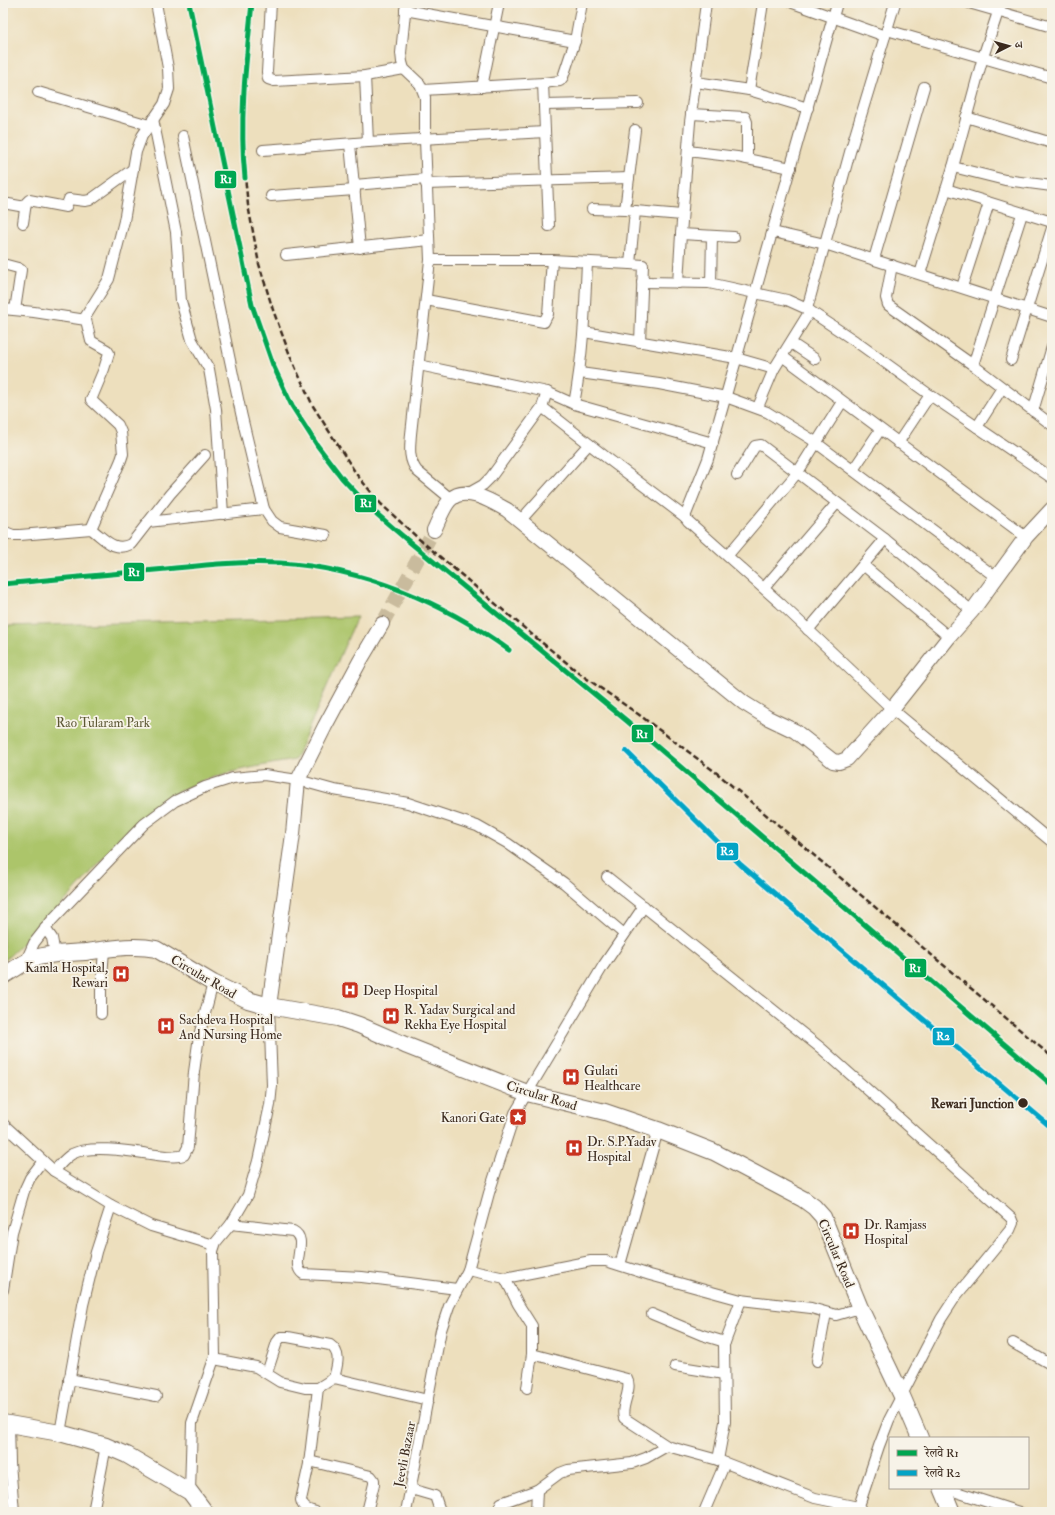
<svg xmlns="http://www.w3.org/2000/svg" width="1055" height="1515" viewBox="0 0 1055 1515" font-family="'IM FELL Double Pica','Noto Serif Devanagari',serif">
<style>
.green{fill:#acc56b;stroke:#747844}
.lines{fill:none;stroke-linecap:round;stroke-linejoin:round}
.secondary-tunnel{stroke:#c9bb9d;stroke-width:14;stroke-dasharray:14 7;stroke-linecap:butt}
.street-casing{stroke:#796956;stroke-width:12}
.secondary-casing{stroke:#796956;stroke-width:16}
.primary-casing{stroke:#796956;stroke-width:18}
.street{stroke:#fff;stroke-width:10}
.secondary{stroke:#fff;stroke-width:14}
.primary{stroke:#fff;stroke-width:16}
.rail{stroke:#3b2a1e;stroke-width:2.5;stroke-dasharray:6 3;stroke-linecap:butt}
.rail-1-casing{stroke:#f7f3e8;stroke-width:8}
.rail-2-casing{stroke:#f7f3e8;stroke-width:8}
.rail-1{stroke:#00a651;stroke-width:5}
.rail-2{stroke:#03a3c5;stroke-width:5}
.stop-dot{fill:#3b2a1e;stroke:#f7f3e8;stroke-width:1.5}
.labels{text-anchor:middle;stroke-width:3.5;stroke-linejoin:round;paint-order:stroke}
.park-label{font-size:13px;fill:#5d5835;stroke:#f7f3e8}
.poi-label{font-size:13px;fill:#3b2a1e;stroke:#f7f3e8;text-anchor:start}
.street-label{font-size:13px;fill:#3b2a1e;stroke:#f7f3e8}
.stop-label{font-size:13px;font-weight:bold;fill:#3b2a1e;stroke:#f7f3e8;text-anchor:end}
.line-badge{stroke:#f7f3e8;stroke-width:1.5}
.badge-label{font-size:11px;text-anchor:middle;font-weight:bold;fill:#fff}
</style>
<rect width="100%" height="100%" fill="#f7f3e8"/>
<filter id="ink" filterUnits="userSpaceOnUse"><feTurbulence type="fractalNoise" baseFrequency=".025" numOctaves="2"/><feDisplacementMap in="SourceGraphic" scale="8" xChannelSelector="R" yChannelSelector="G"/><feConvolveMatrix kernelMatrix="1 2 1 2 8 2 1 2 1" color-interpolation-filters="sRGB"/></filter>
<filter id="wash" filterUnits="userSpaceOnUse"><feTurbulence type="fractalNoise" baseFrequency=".012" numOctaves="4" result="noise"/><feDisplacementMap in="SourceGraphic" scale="16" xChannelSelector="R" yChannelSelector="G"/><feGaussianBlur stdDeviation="0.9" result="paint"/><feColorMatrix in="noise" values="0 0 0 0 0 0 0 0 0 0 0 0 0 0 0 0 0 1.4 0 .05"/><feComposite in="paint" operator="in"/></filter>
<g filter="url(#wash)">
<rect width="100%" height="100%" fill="#eddfbd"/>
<path class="green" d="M357,617L295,760C253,767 204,774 168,798C128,824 100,864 68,898C47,920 25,941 3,962V626Z"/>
</g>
<g filter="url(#ink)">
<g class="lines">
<polyline class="secondary-tunnel" points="382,624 434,530"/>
<defs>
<g id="street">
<polyline points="271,3 267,72 268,79 274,81 365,76 404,69"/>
<path d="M406,3L401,53L402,62L404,69L420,84L425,97V140L430,260L411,434C410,447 408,459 417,471L451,499"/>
<polyline points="793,3 885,36"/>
<polyline points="837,3 708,459 685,517 688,521 780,603 892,709 1052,842"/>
<polyline points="969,3 1052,27"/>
<polyline points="405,10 575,41"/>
<polyline points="887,30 1052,78"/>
<polyline points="365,76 368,142"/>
<polyline points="696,82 749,90 808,108"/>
<polyline points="543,83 549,226"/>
<polyline points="482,87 499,3"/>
<polyline points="423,90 543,83 560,81 563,77 575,41 582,3"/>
<polyline points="749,90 763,3"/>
<polyline points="38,92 149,125"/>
<polyline points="544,105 638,103"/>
<polyline points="691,114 745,117 747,122 747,159"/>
<polyline points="966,117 1052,143"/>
<polyline points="153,119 176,232 181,301 192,340 209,369 216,409 223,514"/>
<polyline points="635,130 625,210 635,211 630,264 643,265 640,342"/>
<polyline points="183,136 241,413 264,509 272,521 280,527 326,535"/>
<polyline points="350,144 360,248"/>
<polyline points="263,150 368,142 545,132"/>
<polyline points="688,151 737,157 791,168"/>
<polyline points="953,167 1005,180 1052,186"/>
<polyline points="426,184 629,178"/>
<polyline points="354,185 426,179"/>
<polyline points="946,189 1052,222"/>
<polyline points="271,196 355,190"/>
<polyline points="3,203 25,207"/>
<polyline points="592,209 625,210"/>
<polyline points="635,211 682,215"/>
<polyline points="23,223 26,203 29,200 66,207 69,199 85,201 90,200 133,169"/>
<polyline points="773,232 825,244 1052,317"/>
<polyline points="681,234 734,237"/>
<polyline points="286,255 429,240"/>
<polyline points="874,259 924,87"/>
<polyline points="430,260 552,260 630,264"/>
<polyline points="3,264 18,268 21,270 15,310"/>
<polyline points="892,265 886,298 888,305 973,365 1052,425"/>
<polyline points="920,274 953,167 983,57 1001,3"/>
<polyline points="642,282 709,283 787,300 807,309 855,341 930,395 1052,478"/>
<polyline points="678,283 681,234 690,122 706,3"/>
<polyline points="711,283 712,236"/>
<polyline points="962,287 989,203"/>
<polyline points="426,300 544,322 548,314 552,260"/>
<polyline points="3,309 34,312 86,320 91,341 107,350 109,353 104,369 91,400 118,425 121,432 123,454 121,460 91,529"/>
<polyline points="807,309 850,152 895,3"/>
<polyline points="84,319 109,279 124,221 136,152 142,136 164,104 169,89 168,68 156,3"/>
<polyline points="584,332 736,358 774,369"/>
<polyline points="791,343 815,359"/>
<polyline points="782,356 1026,537"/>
<polyline points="1011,360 1052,228"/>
<polyline points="419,365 547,392 574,404 713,443"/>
<polyline points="973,365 1022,214"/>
<polyline points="580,373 659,384 726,397 767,412 811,439 997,578"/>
<path d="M574,404C583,357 585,310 587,262"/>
<polyline points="542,407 607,458 685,517"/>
<polyline points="758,407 774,369 810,311"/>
<polyline points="1033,411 1052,347"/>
<polyline points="977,427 1002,388"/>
<polyline points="898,443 930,395"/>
<polyline points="853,470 880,430"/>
<polyline points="737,475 755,446 761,445 885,539 972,611"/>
<polyline points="467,494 483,485 491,477 542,407 547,392"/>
<polyline points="520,521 589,444"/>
<polyline points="148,522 264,509"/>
<path d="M3,531L13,535H20L91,529C104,538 114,553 131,544L170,494L205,455"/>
<polyline points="728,555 798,472 842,402"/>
<polyline points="863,565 949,637"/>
<polyline points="764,588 837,503"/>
<polyline points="808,630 885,539"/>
<polyline points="607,877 822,1049 1011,1218 1013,1223 1010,1230 956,1296 941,1319 889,1420 879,1446 857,1512"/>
<polyline points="45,928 52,938 55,954"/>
<polyline points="25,963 34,943 52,920 144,824 175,801 205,787 233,778 264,775 298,780 334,790 408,803 477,826 507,843 564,883 624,934"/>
<polyline points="101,1014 101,991 104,950"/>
<polyline points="3,1124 54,1171 111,1206 151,1226 214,1245"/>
<path d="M54,1171C59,1166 65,1158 72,1154C91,1144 135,1152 157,1155C166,1156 176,1158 184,1155L188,1147L194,1072L199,1036L213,983"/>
<path d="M231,1224L293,1231C310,1240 289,1264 303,1274L362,1277L457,1289"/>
<polyline points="620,1265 658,1130"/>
<polyline points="468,1270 505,1278 591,1261 606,1261 650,1275 741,1300 811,1308 836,1315 860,1308"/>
<polyline points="505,1278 518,1304 532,1326 532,1354 527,1388"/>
<polyline points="3,1290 12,1232 24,1191 30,1178 43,1161"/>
<polyline points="652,1314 702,1335 725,1342"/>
<polyline points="1013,1343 1052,1365"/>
<path d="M532,1354L627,1379C633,1389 620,1406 624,1418L667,1446L718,1460L815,1498L858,1507"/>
<polyline points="214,1359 256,1367 280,1382 305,1388 318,1388 334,1378 428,1400"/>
<polyline points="817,1361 826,1313"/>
<polyline points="675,1366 724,1374"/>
<path d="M267,1373L277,1342L281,1337H288L330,1345C342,1353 337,1366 334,1378"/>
<polyline points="69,1379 156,1396"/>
<polyline points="9,1424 10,1463 14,1512"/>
<polyline points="60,1433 83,1305 96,1252 111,1206"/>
<polyline points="718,1460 725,1422 724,1345 741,1300"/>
<polyline points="309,1461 371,1476 374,1480 374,1484 367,1512"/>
<polyline points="944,1488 1019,1512"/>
<polyline points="411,1489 435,1496 439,1508 442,1512"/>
<polyline points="190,1492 192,1423 215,1356 213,1251 216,1242 231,1224 248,1195 258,1161 270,1105 272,1085 269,1006"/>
<polyline points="93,1512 106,1446"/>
<path d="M316,1512C308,1510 303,1509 301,1500L309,1464L318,1388"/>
<polyline points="406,1512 441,1330 449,1306 468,1270 489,1193 515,1113 603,966 644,906"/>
<polyline points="498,1512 501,1503 537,1490 560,1473 568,1470 632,1463 646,1458 667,1446"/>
<polyline points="536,1512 537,1490"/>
<polyline points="704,1512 725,1463"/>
</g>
<g id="secondary">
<path d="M434,530C438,522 444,505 451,499C465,485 493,502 507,510L744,703L768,718L795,731L833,761L839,762L847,759L892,709L949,637L972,611L1026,537L1052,509"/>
<polyline points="269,1006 293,834 298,780 325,726 360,661 382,624"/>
</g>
<g id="primary">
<path d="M3,976C13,970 24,962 35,958C51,953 69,953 85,952C108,949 133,944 156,949L213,983L248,1000L269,1006L338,1018L359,1025L405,1045L527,1093L605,1112L658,1130L714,1152L803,1199L814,1207L823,1217L860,1308L902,1396L920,1438"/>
<polyline points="3,1423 60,1433 106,1446 127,1455 190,1492 205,1512"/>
<polyline points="942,1488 952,1512"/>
</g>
</defs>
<use href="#street" class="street-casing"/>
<use href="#secondary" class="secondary-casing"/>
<use href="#primary" class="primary-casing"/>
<use href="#street" class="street"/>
<use href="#secondary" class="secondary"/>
<use href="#primary" class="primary"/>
<g class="rail">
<polyline points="189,3 252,305 273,365 292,406 317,445 342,478 371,509 406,539 627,721 1052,1085"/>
<polyline points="252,3 242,110 243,158 248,205 259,264 273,310 291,358 313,406 357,475 381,504 419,539 529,632 583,676 638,714 718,774 1052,1057"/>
</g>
<defs>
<g id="rail-1">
<polyline points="189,3 252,305 273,365 292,406 317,445 342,478 371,509 406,539 627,721 1052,1085"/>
<path d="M245,178C239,120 246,61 252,3"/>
<path d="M3,584C57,579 111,574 166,569C204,565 242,561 280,563C363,568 443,602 509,650"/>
</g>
<polyline id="rail-2" points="626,751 741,865 1052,1128"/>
</defs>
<use href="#rail-1" class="rail-1-casing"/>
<use href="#rail-2" class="rail-2-casing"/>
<use href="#rail-1" class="rail-1"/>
<use href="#rail-2" class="rail-2"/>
</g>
</g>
<defs>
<symbol id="hospital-square" viewBox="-11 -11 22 22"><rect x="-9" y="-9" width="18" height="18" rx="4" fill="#c8321e" stroke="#f7f3e8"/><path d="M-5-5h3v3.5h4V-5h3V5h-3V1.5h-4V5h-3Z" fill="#fff"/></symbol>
<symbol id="sight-square" viewBox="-11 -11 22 22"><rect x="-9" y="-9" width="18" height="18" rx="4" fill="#c8321e" stroke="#f7f3e8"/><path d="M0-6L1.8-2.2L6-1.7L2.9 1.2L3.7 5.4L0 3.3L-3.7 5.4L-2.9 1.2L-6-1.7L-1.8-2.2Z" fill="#fff"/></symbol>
</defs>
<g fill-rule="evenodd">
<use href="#hospital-square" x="111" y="964" width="20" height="20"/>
<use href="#hospital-square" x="340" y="980" width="20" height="20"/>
<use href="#hospital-square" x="381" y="1006" width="20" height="20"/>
<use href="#hospital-square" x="156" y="1016" width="20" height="20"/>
<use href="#hospital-square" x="561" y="1067" width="20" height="20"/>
<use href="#sight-square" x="508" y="1107" width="20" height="20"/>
<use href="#hospital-square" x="564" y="1138" width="20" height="20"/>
<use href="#hospital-square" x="841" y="1221" width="20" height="20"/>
</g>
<circle class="stop-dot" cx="1023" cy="1103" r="5.5"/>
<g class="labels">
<g class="park-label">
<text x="103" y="727">Rao Tularam Park</text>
</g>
<g class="poi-label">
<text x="108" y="972" text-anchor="end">Kamla Hospital,<tspan x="108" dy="15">Rewari</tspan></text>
<text x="363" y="995">Deep Hospital</text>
<text x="404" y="1014">R. Yadav Surgical and<tspan x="404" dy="15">Rekha Eye Hospital</tspan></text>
<text x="179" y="1024">Sachdeva Hospital<tspan x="179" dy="15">And Nursing Home</tspan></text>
<text x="584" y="1075">Gulati<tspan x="584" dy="15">Healthcare</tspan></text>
<text x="505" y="1122" text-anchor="end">Kanori Gate</text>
<text x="587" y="1146">Dr. S.P.Yadav<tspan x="587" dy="15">Hospital</tspan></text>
<text x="864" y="1229">Dr. Ramjass<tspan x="864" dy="15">Hospital</tspan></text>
</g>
<g class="street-label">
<text transform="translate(204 976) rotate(30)" y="5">Circular Road</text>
<text transform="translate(542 1095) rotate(17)" y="5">Circular Road</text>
<text transform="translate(837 1253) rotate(67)" y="5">Circular Road</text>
<text transform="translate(404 1454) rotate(-79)" y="5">Jeevli Bazaar</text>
</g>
<g class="stop-label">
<text x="1014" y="1108">Rewari Junction</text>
</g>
</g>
<g class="line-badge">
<rect x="214" y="170" width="23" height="19" rx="4" fill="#00a651"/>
<rect x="354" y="494" width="23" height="19" rx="4" fill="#00a651"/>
<rect x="123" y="562" width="22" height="20" rx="4" fill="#00a651"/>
<rect x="631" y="724" width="23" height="19" rx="4" fill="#00a651"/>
<rect x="716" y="842" width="23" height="19" rx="4" fill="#03a3c5"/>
<rect x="904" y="958" width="23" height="20" rx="4" fill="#00a651"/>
<rect x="932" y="1027" width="23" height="19" rx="4" fill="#03a3c5"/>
</g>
<g class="badge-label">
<text x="226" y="183">R1</text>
<text x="366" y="507">R1</text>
<text x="134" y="576">R1</text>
<text x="642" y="738">R1</text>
<text x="727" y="855">R2</text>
<text x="915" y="972">R1</text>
<text x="943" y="1040">R2</text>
</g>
<rect width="1055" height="1515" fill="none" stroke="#f7f3e8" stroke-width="16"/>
<rect x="889" y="1437" width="140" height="52" fill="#f7f3e8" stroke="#aca397"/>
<rect x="897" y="1450" width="20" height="6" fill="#00a651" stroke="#aca397"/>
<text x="925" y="1457" font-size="12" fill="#3b2a1e">रेलवे R1</text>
<rect x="897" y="1470" width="20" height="6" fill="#03a3c5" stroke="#aca397"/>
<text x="925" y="1477" font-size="12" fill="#3b2a1e">रेलवे R2</text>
<g transform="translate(1009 46) rotate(84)" stroke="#f7f3e8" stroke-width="3" paint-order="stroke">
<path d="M0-3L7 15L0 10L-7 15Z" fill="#3b2a1e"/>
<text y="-6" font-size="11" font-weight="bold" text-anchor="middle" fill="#3b2a1e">उ</text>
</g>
</svg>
